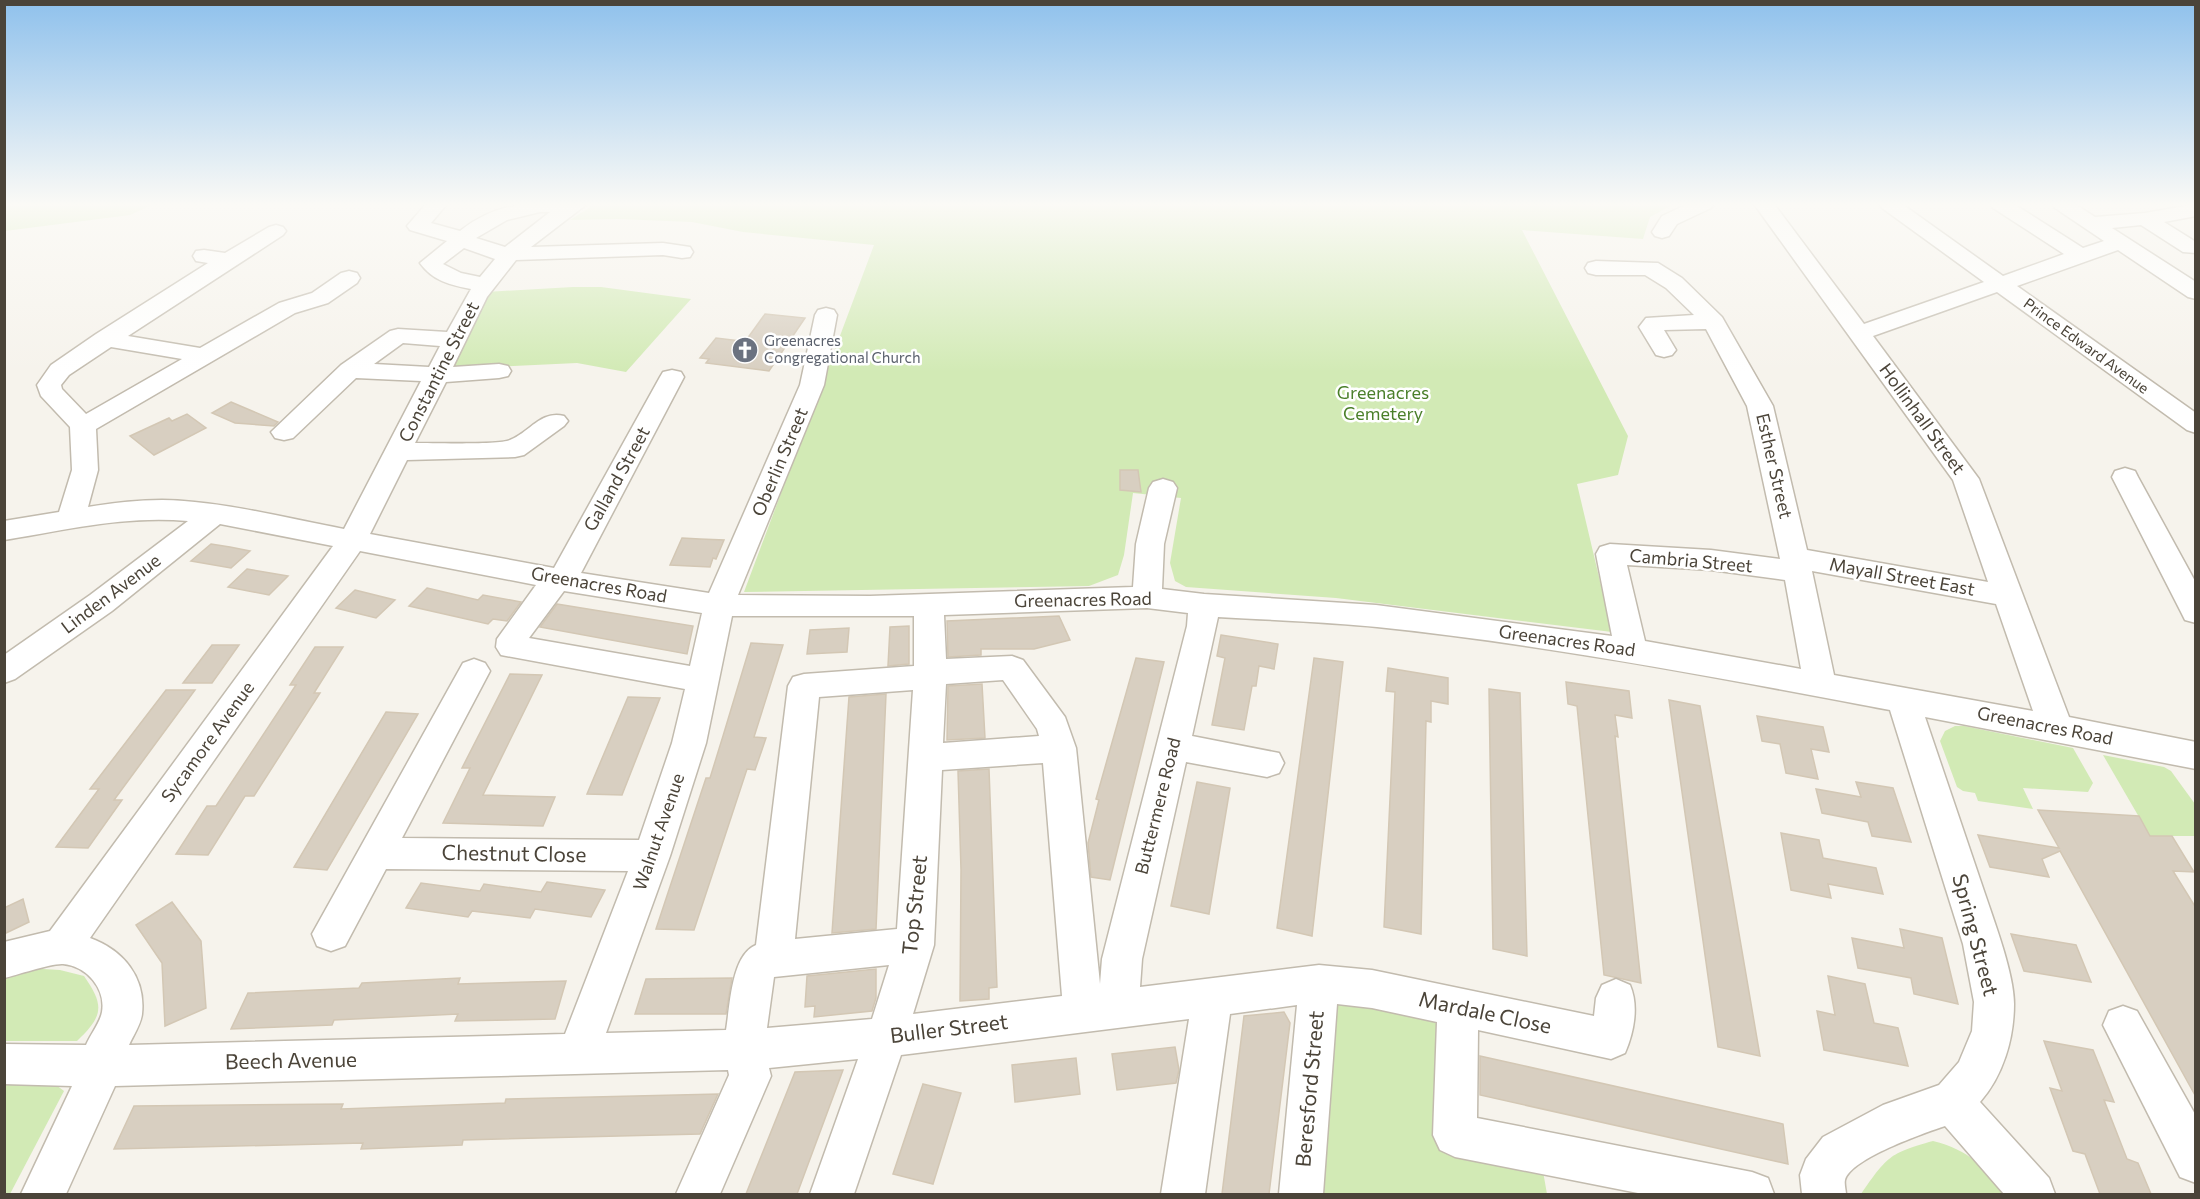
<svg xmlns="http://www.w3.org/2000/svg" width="2200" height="1199" viewBox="0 0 2200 1199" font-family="Commissioner,sans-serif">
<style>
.green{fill:#d2eab5}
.building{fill:#d8cfc1;stroke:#d3c7b4;stroke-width:1.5}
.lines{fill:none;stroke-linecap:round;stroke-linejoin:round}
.minor-casing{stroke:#c2bbae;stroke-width:3}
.minor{fill:#fff;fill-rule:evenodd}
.labels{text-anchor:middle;stroke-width:5;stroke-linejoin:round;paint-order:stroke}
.far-worship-label{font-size:15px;fill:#5b616d;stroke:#fff;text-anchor:start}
.far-street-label{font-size:15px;fill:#4b4439;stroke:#fff}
.street-label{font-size:18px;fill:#4b4439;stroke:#fff}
.park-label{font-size:18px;fill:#4a7f2a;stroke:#fff}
.near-street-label{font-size:21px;fill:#4b4439;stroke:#fff}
</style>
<rect width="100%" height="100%" fill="#f6f3ec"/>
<g class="green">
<polygon points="4,204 154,204 130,215 5,231"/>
<polygon points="595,204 1674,204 1650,217 1643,239 1522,230 1628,436 1618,475 1577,484 1612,632 1336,598 1186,587 1175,581 1170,563 1181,498 1133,493 1124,555 1118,575 1089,586 744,592 874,245 743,232 692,222 618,219 570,220"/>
<polygon points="573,287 601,287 691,299 626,372 577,363 450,369 486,292"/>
<polygon points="1955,726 1964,726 2073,748 2093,783 2088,792 2023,788 2033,809 1978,801 1975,793 1963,791 1957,787 1940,741 1945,731"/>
<polygon points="2103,755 2164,767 2171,771 2195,804 2195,836 2150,836"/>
<path d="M26,968L60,970L84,976C105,1006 103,1016 77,1041H5V974Z"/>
<polygon points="1329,1002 1368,1007 1468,1030 1469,1130 1538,1143 1547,1194 1318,1194"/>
<polygon points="5,1082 52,1082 64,1091 10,1194 5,1194"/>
<path d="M1933,1141C1970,1150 1984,1168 2008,1194H1861C1887,1157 1889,1153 1933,1141Z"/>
</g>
<g class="building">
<polygon points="765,314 805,318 769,371 706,363 709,359 700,358 716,338 741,341 747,339"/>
<polygon points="231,402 278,422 274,426 235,423 212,413"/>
<polygon points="187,414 206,428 154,455 130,436 169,418 172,421"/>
<polygon points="1120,470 1138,470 1141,492 1120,490"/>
<polygon points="682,538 700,539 724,540 716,559 713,558 710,567 670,565"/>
<polygon points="211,544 230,547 250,551 231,568 191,561"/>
<polygon points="247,569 288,576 269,595 228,587"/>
<polygon points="427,588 478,600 483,595 521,602 507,621 493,619 488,624 409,606"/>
<polygon points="355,590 395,600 376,618 336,608"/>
<polygon points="557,604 693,626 687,654 540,627"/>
<polygon points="1059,616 1070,640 1034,649 981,649 981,655 948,657 947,621"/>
<polygon points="909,626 909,664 888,666 890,627"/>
<polygon points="849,628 847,652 807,654 810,630"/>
<polygon points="1221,635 1278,644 1274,669 1259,666 1256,686 1252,686 1244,730 1212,725 1225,658 1217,656"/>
<polygon points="751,643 783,645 754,737 766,738 755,770 747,769 694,930 656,929 706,778 710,778 723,736"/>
<polygon points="212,645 239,645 212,683 183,683"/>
<polygon points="315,647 343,647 314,693 320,693 254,796 245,796 208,855 176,854 207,806 216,806 296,685 290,685"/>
<polygon points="1136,658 1164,662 1110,880 1091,877 1088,843 1099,800 1096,799"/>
<polygon points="1314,658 1343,662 1312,936 1277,928"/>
<polygon points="1388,668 1448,678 1448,704 1431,701 1431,722 1426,721 1421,934 1384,927 1395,692 1386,691"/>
<polygon points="510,674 542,675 483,795 555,797 543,826 443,823 470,768 462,768"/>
<polygon points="1566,682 1629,691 1632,718 1615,715 1618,737 1615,736 1641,983 1604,975 1577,706 1568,704"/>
<polygon points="982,684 985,738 947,740 948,686"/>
<polygon points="1489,689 1520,693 1527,956 1493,949"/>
<polygon points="166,690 195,690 114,800 122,800 88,848 56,847 99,789 90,789"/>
<polygon points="886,694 876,929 832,933 849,697"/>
<polygon points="628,697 660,698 622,795 587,794"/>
<polygon points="1669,700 1700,706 1760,1056 1718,1047"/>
<polygon points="386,712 418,714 327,870 294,867"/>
<polygon points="1757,716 1823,727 1829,752 1811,749 1818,779 1786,773 1780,744 1762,741"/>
<polygon points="989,769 997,987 989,988 989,999 960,1001 961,870 958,771"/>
<polygon points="1197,782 1230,788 1209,914 1171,906"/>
<polygon points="1856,782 1893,788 1911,842 1872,836 1868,822 1822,813 1816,789 1861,797"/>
<polygon points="2038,810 2139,816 2150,836 2172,836 2194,872 2173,871 2196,908 2196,1097 2060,851 2042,859 2049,877 1990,867 1978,835 2059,848"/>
<polygon points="1781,833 1819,840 1823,858 1876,868 1883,894 1828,884 1831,898 1791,890"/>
<polygon points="547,882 605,890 591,917 535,909 530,918 472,911 468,917 406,908 421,883 480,891 484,884 541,892"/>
<polygon points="23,899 29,922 4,934 4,908"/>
<polygon points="172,902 201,941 206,1008 165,1026 162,963 136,925"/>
<polygon points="1900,929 1942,938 1958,1004 1914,994 1911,978 1858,968 1852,938 1904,948"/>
<polygon points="2011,934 2076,945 2091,982 2024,971"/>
<polygon points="876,969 876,998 872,1011 814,1017 815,1006 805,1007 807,976"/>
<polygon points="1828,976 1865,984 1874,1023 1898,1028 1908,1066 1824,1050 1817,1011 1835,1015"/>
<polygon points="460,978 458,984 566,981 555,1019 455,1021 458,1014 334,1020 332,1025 231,1029 248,993 359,988 362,983"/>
<polygon points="732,978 726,1014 635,1014 646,979"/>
<polygon points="1284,1012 1290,1023 1269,1194 1222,1194 1244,1016"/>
<polygon points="2044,1041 2093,1050 2114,1102 2104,1100 2127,1159 2138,1163 2151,1194 2100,1194 2085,1154 2073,1151 2050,1088 2062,1091"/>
<polygon points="1175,1047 1179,1070 1176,1083 1117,1090 1112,1054"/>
<polygon points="1480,1056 1783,1124 1788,1164 1480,1095"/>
<polygon points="1076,1058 1080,1094 1015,1102 1012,1065"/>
<polygon points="843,1070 797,1194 746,1194 795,1072"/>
<polygon points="923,1084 961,1093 933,1184 893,1174"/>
<polygon points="718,1094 700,1134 463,1140 462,1145 361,1149 363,1143 114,1149 134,1106 343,1104 341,1109 505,1103 506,1099"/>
</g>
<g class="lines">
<defs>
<g id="minor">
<path d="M426,204H447L431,223L460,231C502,198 536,204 587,204L531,247L663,243L690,247L693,252L690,257L682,258L663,255L516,260L487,297L453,367L499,364L508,366L511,371L508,376L499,378L446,382L415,443C432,443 499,445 510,440C530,432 541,410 564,416L568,421L564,426L524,455L515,457L407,460L370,534L554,568L660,377L663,372L672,370L681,372L684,377L581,573L709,593L800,385L815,315L818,310L826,308L834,310L837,315L824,385L738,595L870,596L1133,587L1136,544L1149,488L1153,482L1163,479L1173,482L1177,488L1164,544L1162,589L1204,594L1376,605L1612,636L1596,554L1600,547L1610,544L1711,550L1780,559L1747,406L1706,329L1664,330L1676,350L1672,355L1664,357L1656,355L1639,327L1646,318L1694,315L1666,288L1645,275H1596L1588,273L1585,268L1588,263L1596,261L1658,263L1682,278L1722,317L1773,406L1807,550L1988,582L1953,480L1754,204H1774L1864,324L1984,282L1882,208L1879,204H1902L2003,276L2064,254L1993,208L1990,204H2014L2083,248L2104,241L2055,208L2052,204H2075L2095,217L2145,213L2196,204V216L2164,222L2196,242V253L2183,252L2141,225L2112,228L2196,282V299L2188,297L2118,250L2017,286L2196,413V433L2187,430L1997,292L1873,336L1979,479L2069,717L2196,742V769L1925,717C1945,776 1965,835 1985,894C1995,924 2014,974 2014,1004C2014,1039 2003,1076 1980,1102L2049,1178L2055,1194H2004L1945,1126C1924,1133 1850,1159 1845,1180C1844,1184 1846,1191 1846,1194H1802L1800,1175L1806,1159L1823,1137L1883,1105L1939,1085L1959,1062L1972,1031L1974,1002L1963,944L1890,710C1720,678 1550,645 1377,627C1325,622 1271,620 1218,617L1192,736L1279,753L1284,763L1279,773L1267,777L1186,762L1142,959L1140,987L1319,965L1372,970L1594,1016L1596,998L1602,985L1616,979L1630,985C1639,1006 1634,1032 1625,1053L1611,1059L1478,1030L1477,1118L1752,1172L1768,1178L1774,1194H1643L1455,1157L1440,1150L1433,1135L1437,1022L1372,1008L1337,1004L1323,1194H1279L1297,1005L1230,1014L1205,1194H1161L1189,1019L901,1055L854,1194H810L858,1059L769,1068L771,1076L720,1194H676L729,1075L728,1070L115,1086L66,1194H21L72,1086L4,1084V1044L86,1045C90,1035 100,1023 102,1012C106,989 87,966 63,964C52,963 17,975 4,978V942L50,931L333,546L220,524L112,611L15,679L4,683V655L90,595L188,521C126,515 65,530 4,540V521L59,512L72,470L70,427L41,396L37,385L51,365L96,334L208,263L196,261L193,256L196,251L204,250L225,253L269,227L276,225L283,227L286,231L283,235L128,336L200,348L279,303L312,293L341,273L349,271L357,273L360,278L357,283L328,303L295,313L96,429L98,470L88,507C112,503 137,500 162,500C223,501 285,518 344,529L421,381L356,378L293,438L284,440L275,438L271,432L341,365L390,331L398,329L447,332L471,289C450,285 433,281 420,263L447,241L410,230L407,226ZM540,212H550L505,247L476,238L507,220ZM464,248L495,259L480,277L461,273L443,264ZM403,343L440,346L429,367L374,364ZM111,347L182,359L86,414L62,389L61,385L69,375ZM360,551L536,585L497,639L496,647L501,655L685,689L672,743L639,840L402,838L490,671L485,663L474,659L463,663L312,934L317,946L331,951L345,946L386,869L628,871L565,1034L129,1045C133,1036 141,1024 142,1014C146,977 123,950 90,938ZM1627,565L1711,570L1785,580L1801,669L1645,641ZM1812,571L1996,604L2033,711L1834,675ZM564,591L702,613L690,666L529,638ZM1147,608L1188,613L1187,626L1102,959L1100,984L1076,748L1065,717L1023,660L1012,656L946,659L944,615ZM732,616H914V666L804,674L793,677L788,686L756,945C731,955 730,1007 726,1030L606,1033L670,856L706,743ZM1003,680L1037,729L1039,736L943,743L946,684ZM913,690L897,929L795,939L819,697ZM1043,763L1062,996L913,1014L934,945L942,770ZM889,965L872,1019L767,1028L774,977Z"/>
<polygon points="1688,204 1714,204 1711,208 1677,224 1669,236 1662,238 1655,236 1652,232 1662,216"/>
<polygon points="2125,468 2135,471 2138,477 2196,583 2196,623 2185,620 2181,612 2112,477 2115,471"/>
<polygon points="2123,1006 2137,1011 2196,1116 2196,1183 2180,1177 2103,1025 2109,1011"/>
</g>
</defs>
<use href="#minor" class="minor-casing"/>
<use href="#minor" class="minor"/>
</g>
<linearGradient id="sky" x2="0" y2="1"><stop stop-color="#8fc1ec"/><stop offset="0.55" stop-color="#fbfaf6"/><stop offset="1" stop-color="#fbfaf6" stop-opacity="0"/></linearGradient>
<rect width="2200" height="372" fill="url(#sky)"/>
<defs>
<symbol id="church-disc" viewBox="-11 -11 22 22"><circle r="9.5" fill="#6b7280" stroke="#fff"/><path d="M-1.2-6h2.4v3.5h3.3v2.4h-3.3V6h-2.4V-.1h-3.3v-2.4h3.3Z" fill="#fff"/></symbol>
</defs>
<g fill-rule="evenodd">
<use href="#church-disc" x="730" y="335" width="30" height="30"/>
</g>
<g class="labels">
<g class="far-worship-label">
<text x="764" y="346">Greenacres<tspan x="764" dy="17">Congregational Church</tspan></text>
</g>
<g class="far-street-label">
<text transform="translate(2086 346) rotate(36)" y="5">Prince Edward Avenue</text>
</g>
<g class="street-label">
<text transform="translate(439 372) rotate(-63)" y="6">Constantine Street</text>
<text transform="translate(1922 419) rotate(54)" y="6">Hollinhall Street</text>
<text transform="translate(780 462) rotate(-67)" y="6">Oberlin Street</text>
<text transform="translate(1774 466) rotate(77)" y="6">Esther Street</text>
<text transform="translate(617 479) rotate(-61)" y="6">Galland Street</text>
<text transform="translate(1691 561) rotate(5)" y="6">Cambria Street</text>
<text transform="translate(1902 577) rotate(10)" y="6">Mayall Street East</text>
<text transform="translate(599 585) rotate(10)" y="6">Greenacres Road</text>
<text transform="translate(111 594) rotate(-37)" y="6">Linden Avenue</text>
<text transform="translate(1083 600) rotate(-1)" y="6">Greenacres Road</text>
<text transform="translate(1567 641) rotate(8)" y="6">Greenacres Road</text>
<text transform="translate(2045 726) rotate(11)" y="6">Greenacres Road</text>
<text transform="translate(208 742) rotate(-54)" y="6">Sycamore Avenue</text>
<text transform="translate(1158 806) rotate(-76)" y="6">Buttermere Road</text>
<text transform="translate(659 832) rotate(-71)" y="6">Walnut Avenue</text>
</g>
<g class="park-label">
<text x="1383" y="399">Greenacres<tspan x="1383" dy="21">Cemetery</tspan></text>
</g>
<g class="near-street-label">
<text transform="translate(514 854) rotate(1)" y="7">Chestnut Close</text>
<text transform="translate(915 905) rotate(-84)" y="7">Top Street</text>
<text transform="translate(1975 935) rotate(75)" y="7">Spring Street</text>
<text transform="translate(1485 1013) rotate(12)" y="7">Mardale Close</text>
<text transform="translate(949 1029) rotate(-7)" y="7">Buller Street</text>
<text transform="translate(291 1061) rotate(-1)" y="7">Beech Avenue</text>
<text transform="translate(1310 1089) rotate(-85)" y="7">Beresford Street</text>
</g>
</g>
<rect width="2200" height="1199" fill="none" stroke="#4b4439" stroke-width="12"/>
</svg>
